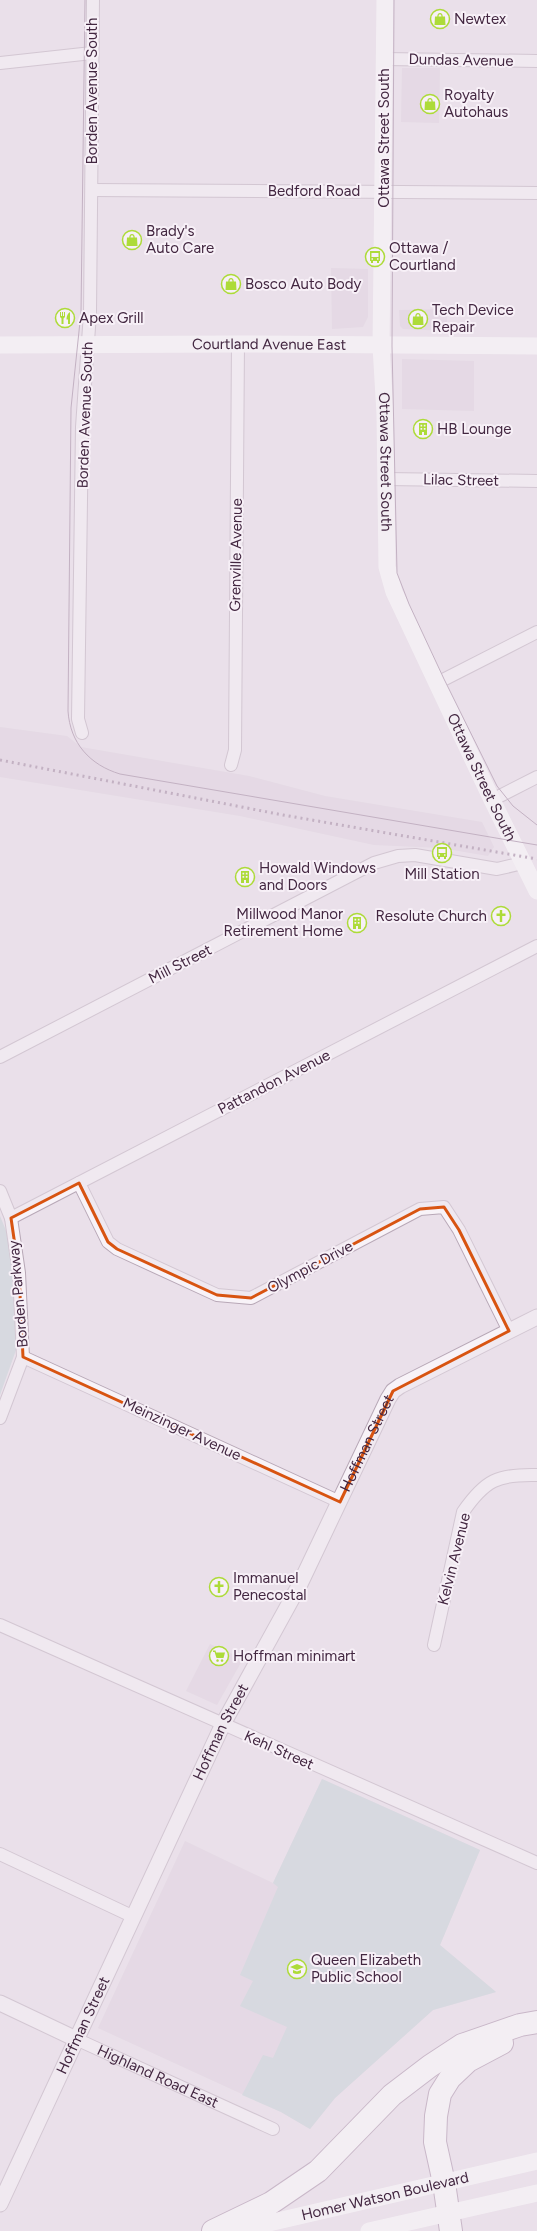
<svg xmlns="http://www.w3.org/2000/svg" width="537" height="2231" viewBox="0 0 537 2231" font-family="Figtree,sans-serif">
<style>
.built{fill:#dfd1df}
.green{fill:#c0d1d5}
.lines{fill:none;stroke-linecap:round;stroke-linejoin:round}
.minor-casing{stroke:#b8a8b7;stroke-width:14}
.tertiary-casing{stroke:#b8a8b7;stroke-width:17}
.motorway-casing{stroke:#a286a1;stroke-width:24}
.minor{stroke:#f8f3f8;stroke-width:12}
.tertiary{stroke:#f8f3f8;stroke-width:15}
.secondary{stroke:#fff;stroke-width:17}
.motorway{stroke:#fff;stroke-width:22}
.tram{stroke:#957894;stroke-width:1}
.rail{stroke:#957894;stroke-width:3;stroke-dasharray:2 4;stroke-linecap:butt}
.marked{fill:none;stroke:#d85411;stroke-width:3;stroke-linejoin:round}
.labels{text-anchor:middle;stroke-width:4;stroke-linejoin:round;paint-order:stroke}
.poi-label{font-size:15px;fill:#432741;stroke:#f7f0f7;text-anchor:start}
.street-label{font-size:15px;fill:#432741;stroke:#f7f0f7}
</style>
<rect width="100%" height="100%" fill="#eae0ea"/>
<g class="built">
<polygon points="402,68 440,68 439,123 401,122"/>
<polygon points="331,268 368,269 368,317 363,327 332,329"/>
<polygon points="447,309 447,331 403,329 400,326 399,310"/>
<polygon points="402,359 474,361 474,411 402,409"/>
<polygon points="0,727 67,736 81,747 249,776 325,796 482,822 494,847 488,856 441,848 374,845 240,816 0,777"/>
<polygon points="210,1644 243,1659 217,1705 186,1691"/>
<polygon points="322,1779 480,1850 440,1945 496,1992 433,2010 335,2098 310,2129 281,2112 98,2028 185,1841 273,1883"/>
</g>
<g class="green">
<polygon points="0,1216 7,1233 16,1284 16,1350 0,1395"/>
<polygon points="322,1779 480,1850 440,1945 496,1992 433,2010 335,2098 310,2129 281,2112 242,2095 263,2055 273,2058 287,2027 240,2006 253,1981 240,1975 278,1887 273,1883"/>
</g>
<g class="lines">
<defs>
<g id="minor">
<polyline points="384,59 537,61"/>
<polyline points="0,63 92,53"/>
<polyline points="92,190 537,193"/>
<polyline points="386,479 537,481"/>
<polyline points="437,683 537,632"/>
<polyline points="82,733 78,719 82,427 90,313 93,0"/>
<polyline points="231,765 235,750 238,344"/>
<polyline points="492,800 537,777"/>
<polyline points="0,1057 374,863 398,856 415,855 497,869 523,863"/>
<polyline points="79,1183 108,1242 117,1249 217,1295 251,1298 420,1209 444,1207 459,1230 509,1331"/>
<polyline points="0,1191 11,1218 19,1273 23,1357 0,1418"/>
<polyline points="11,1218 537,946"/>
<polyline points="23,1357 340,1502"/>
<polyline points="0,1625 537,1863"/>
<path d="M434,1645L463,1512C485,1480 498,1474 537,1475"/>
<polyline points="0,1854 134,1917"/>
<path id="s1" d="M76,2039L273,2129"/>
</g>
<g id="tertiary">
<polyline points="0,2003 76,2039"/>
<path id="s2" d="M0,2204L223,1724L300,1584L388,1399L393,1391L400,1386L537,1317"/>
</g>
<g id="motorway">
<polyline points="213,2231 271,2203 318,2171 392,2095 430,2066 462,2045 520,2025 537,2022"/>
<polyline points="451,2231 444,2183 435,2142 436,2116 440,2094 450,2078 468,2061 502,2043"/>
</g>
</defs>
<use href="#minor" class="minor-casing"/>
<use href="#tertiary" class="tertiary-casing"/>
<use href="#motorway" class="motorway-casing"/>
<use href="#minor" class="minor"/>
<use href="#tertiary" class="tertiary"/>
<g class="secondary">
<path id="s3" d="M385,0L381,346L385,414L387,567L394,592L492,800L537,891"/>
<path id="s4" d="M0,345L238,344L537,346"/>
<path id="s5" d="M234,2231L537,2161"/>
<polyline points="369,2231 537,2193"/>
</g>
<use href="#motorway" class="motorway"/>
<g class="tram">
<path d="M85,0L81,312L71,408L68,711C70,743 90,765 120,774L537,845"/>
<polyline points="394,0 392,346 397,573 409,604 444,679 497,786 513,806 537,825"/>
</g>
<polyline class="rail" points="0,760 283,815 537,859"/>
</g>
<path d="M0 0H537V2231H0ZM79,1183L108,1242L117,1249L217,1295L251,1298L420,1209L444,1207L459,1230L509,1331L393,1391L340,1502L23,1357L19,1273L11,1218Z" fill="#eae0ea" fill-opacity=".55" fill-rule="evenodd"/>
<path class="marked" d="M79,1183L108,1242L117,1249L217,1295L251,1298L420,1209L444,1207L459,1230L509,1331L393,1391L340,1502L23,1357L19,1273L11,1218Z"/>
<defs>
<symbol id="shop-ring" viewBox="-11 -11 22 22"><circle r="9.5" fill="#f7f0f7" stroke="#addb39" stroke-width="1.5"/><path d="M-5-2.5h2.3a2.7 3.5 0 0 1 5.4 0H5L5.5 6h-11ZM-1.5-2.5h3a1.5 2.3 0 0 0-3 0Z" fill="#addb39"/></symbol>
<symbol id="bus-ring" viewBox="-11 -11 22 22"><circle r="9.5" fill="#f7f0f7" stroke="#addb39" stroke-width="1.5"/><path d="M-5-6H5V4H4V6H2V4H-2V6H-4V4H-5ZM-3.5-4V0h7V-4ZM-3.5 1.2v1.5H-2V1.2ZM2 1.2v1.5H3.5V1.2Z" fill="#addb39"/></symbol>
<symbol id="restaurant-ring" viewBox="-11 -11 22 22"><circle r="9.5" fill="#f7f0f7" stroke="#addb39" stroke-width="1.5"/><path d="M-5-6h1v4h1v-4h1v4h1v-4h1v5L-1.5 .5V6h-2V.5L-5-1ZM5-6V6H3V1.5H1.5Q1.5-4 5-6Z" fill="#addb39"/></symbol>
<symbol id="building-ring" viewBox="-11 -11 22 22"><circle r="9.5" fill="#f7f0f7" stroke="#addb39" stroke-width="1.5"/><path d="M-4-6H4V6H1V3H-1V6H-4ZM-2.5-4.3h1.7v1.8h-1.7ZM.8-4.3h1.7v1.8H.8ZM-2.5-1h1.7V.8h-1.7ZM.8-1h1.7V.8H.8Z" fill="#addb39"/></symbol>
<symbol id="church-ring" viewBox="-11 -11 22 22"><circle r="9.5" fill="#f7f0f7" stroke="#addb39" stroke-width="1.5"/><path d="M-1.2-6h2.4v3.5h3.3v2.4h-3.3V6h-2.4V-.1h-3.3v-2.4h3.3Z" fill="#addb39"/></symbol>
<symbol id="supermarket-ring" viewBox="-11 -11 22 22"><circle r="9.5" fill="#f7f0f7" stroke="#addb39" stroke-width="1.5"/><path d="M-6-5.5h2.5l.6 2H6L4.5 2H-2.5L-4.4-4H-6ZM-1.5 3.2a1.3 1.3 0 1 0 .1 0ZM3 3.2a1.3 1.3 0 1 0 .1 0Z" fill="#addb39"/></symbol>
<symbol id="school-ring" viewBox="-11 -11 22 22"><circle r="9.5" fill="#f7f0f7" stroke="#addb39" stroke-width="1.5"/><path d="M0-5L7-2L0 1L-7-2ZM-4 1L0 2.5L4 1V4Q0 6-4 4Z" fill="#addb39"/></symbol>
</defs>
<g fill-rule="evenodd">
<use href="#shop-ring" x="429" y="8" width="22" height="22"/>
<use href="#shop-ring" x="419" y="93" width="22" height="22"/>
<use href="#shop-ring" x="121" y="229" width="22" height="22"/>
<use href="#bus-ring" x="364" y="246" width="22" height="22"/>
<use href="#shop-ring" x="220" y="273" width="22" height="22"/>
<use href="#restaurant-ring" x="54" y="307" width="22" height="22"/>
<use href="#shop-ring" x="407" y="308" width="22" height="22"/>
<use href="#building-ring" x="412" y="418" width="22" height="22"/>
<use href="#bus-ring" x="431" y="842" width="22" height="22"/>
<use href="#building-ring" x="234" y="866" width="22" height="22"/>
<use href="#church-ring" x="490" y="905" width="22" height="22"/>
<use href="#building-ring" x="346" y="912" width="22" height="22"/>
<use href="#church-ring" x="208" y="1576" width="22" height="22"/>
<use href="#supermarket-ring" x="208" y="1645" width="22" height="22"/>
<use href="#school-ring" x="286" y="1958" width="22" height="22"/>
</g>
<g class="labels">
<g class="poi-label">
<text x="454" y="24">Newtex</text>
<text x="444" y="100">Royalty<tspan x="444" dy="17">Autohaus</tspan></text>
<text x="146" y="236">Brady's<tspan x="146" dy="17">Auto Care</tspan></text>
<text x="389" y="253">Ottawa /<tspan x="389" dy="17">Courtland</tspan></text>
<text x="245" y="289">Bosco Auto Body</text>
<text x="432" y="315">Tech Device<tspan x="432" dy="17">Repair</tspan></text>
<text x="79" y="323">Apex Grill</text>
<text x="437" y="434">HB Lounge</text>
<text x="259" y="873">Howald Windows<tspan x="259" dy="17">and Doors</tspan></text>
<text x="442" y="879" text-anchor="middle">Mill Station</text>
<text x="343" y="919" text-anchor="end">Millwood Manor<tspan x="343" dy="17">Retirement Home</tspan></text>
<text x="487" y="921" text-anchor="end">Resolute Church</text>
<text x="233" y="1583">Immanuel<tspan x="233" dy="17">Penecostal</tspan></text>
<text x="233" y="1661">Hoffman minimart</text>
<text x="311" y="1965">Queen Elizabeth<tspan x="311" dy="17">Public School</tspan></text>
</g>
<g class="street-label">
<text transform="translate(461 60) rotate(1)" y="5">Dundas Avenue</text>
<text transform="translate(92 91) rotate(-90)" y="5">Borden Avenue South</text>
<text transform="translate(384 138) rotate(-90)" y="5">Ottawa Street South</text>
<text x="314" y="196">Bedford Road</text>
<text dy="5" stroke="none"><textPath href="#s4" startOffset="269">Courtland Avenue East</textPath></text>
<text transform="translate(85 415) rotate(-88)" y="5">Borden Avenue South</text>
<text dy="5" stroke="none"><textPath href="#s3" startOffset="462">Ottawa Street South</textPath></text>
<text transform="translate(461 480) rotate(1)" y="5">Lilac Street</text>
<text transform="translate(236 555) rotate(-89)" y="5">Grenville Avenue</text>
<text dy="5" stroke="none"><textPath href="#s3" startOffset="798">Ottawa Street South</textPath></text>
<text transform="translate(180 964) rotate(-27)" y="5">Mill Street</text>
<text transform="translate(274 1082) rotate(-27)" y="5">Pattandon Avenue</text>
<text transform="translate(310 1267) rotate(-28)" y="5">Olympic Drive</text>
<text transform="translate(18 1294) rotate(-95)" y="5">Borden Parkway</text>
<text transform="translate(182 1429) rotate(25)" y="5">Meinzinger Avenue</text>
<text dy="5" stroke="none"><textPath href="#s2" startOffset="845">Hoffman Street</textPath></text>
<text transform="translate(454 1559) rotate(-76)" y="5">Kelvin Avenue</text>
<text dy="5" stroke="none"><textPath href="#s2" startOffset="521">Hoffman Street</textPath></text>
<text transform="translate(279 1750) rotate(24)" y="5">Kehl Street</text>
<text dy="5" stroke="none"><textPath href="#s2" startOffset="197">Hoffman Street</textPath></text>
<text dy="5" stroke="none"><textPath href="#s1" startOffset="90">Highland Road East</textPath></text>
<text dy="5" stroke="none"><textPath href="#s5" startOffset="155">Homer Watson Boulevard</textPath></text>
</g>
</g>
</svg>
